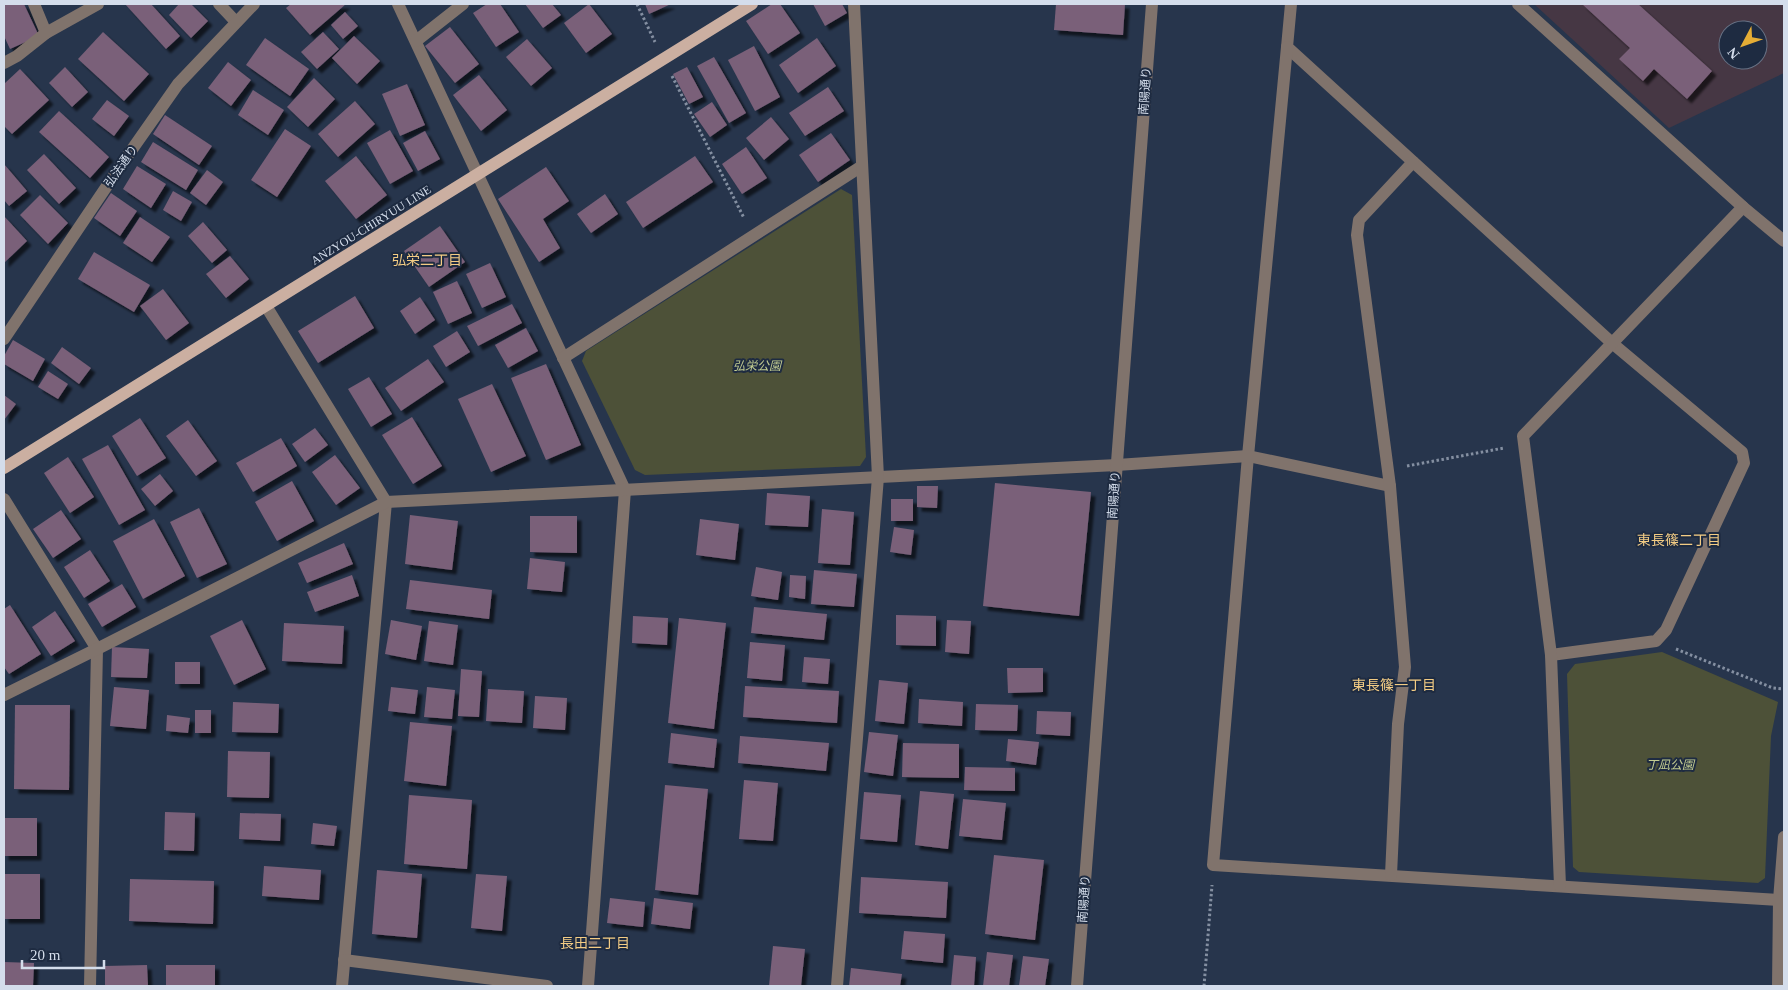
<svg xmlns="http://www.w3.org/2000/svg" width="1788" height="990" viewBox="0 0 1788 990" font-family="'Times New Roman','Noto Sans JP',serif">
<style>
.education{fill:#463744;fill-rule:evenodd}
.green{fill:#4d5138}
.building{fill:#7a6079;filter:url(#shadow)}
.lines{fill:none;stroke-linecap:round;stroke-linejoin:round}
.path{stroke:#848fa1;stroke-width:3;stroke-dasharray:2.5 2.5;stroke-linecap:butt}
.minor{stroke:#80736c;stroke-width:12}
.major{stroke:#cbafa1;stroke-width:12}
.labels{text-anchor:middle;stroke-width:4;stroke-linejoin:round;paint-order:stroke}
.street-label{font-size:12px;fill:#d4ddeb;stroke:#1e2b41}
.park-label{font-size:12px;font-style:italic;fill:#c3cd91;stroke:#1e2b41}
.neighbourhood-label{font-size:14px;fill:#f3cc84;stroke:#1e2b41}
</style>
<defs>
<filter id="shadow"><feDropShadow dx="4.5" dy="4.5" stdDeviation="1" flood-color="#0009"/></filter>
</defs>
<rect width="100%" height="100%" fill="#27354c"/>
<path class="education" d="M1534,4H1784V73L1669,128ZM1728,30H1758V60H1728Z"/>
<g class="green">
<polygon points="841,189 852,195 866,457 860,466 645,475 635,470 582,361 586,351"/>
<polygon points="1662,652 1778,702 1771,736 1765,878 1758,883 1579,872 1573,867 1567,674 1575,664"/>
</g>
<g class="building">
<polygon points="4,4 24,4 39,36 10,49 4,36"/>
<polygon points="125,4 151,4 180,36 166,49"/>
<polygon points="179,4 191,4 208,21 191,38 169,15"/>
<polygon points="291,4 346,4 310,35 286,8"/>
<polygon points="487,4 500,4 519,32 496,47 473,13"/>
<polygon points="525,4 552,4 561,15 543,28"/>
<polygon points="589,4 612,34 586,53 564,23"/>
<polygon points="645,4 671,4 649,14"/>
<polygon points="772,4 780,4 800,33 768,54 746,21"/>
<polygon points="813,4 842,4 847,13 825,26"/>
<polygon points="1056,4 1125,4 1123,35 1054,30"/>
<polygon points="1582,4 1638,4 1712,71 1687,99 1654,69 1643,81 1619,59 1630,48"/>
<polygon points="345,12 358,26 343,39 331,25"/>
<polygon points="450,27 479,64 455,83 425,46"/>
<polygon points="103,32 149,74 124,101 78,59"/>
<polygon points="323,32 339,49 317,69 301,52"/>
<polygon points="354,36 380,61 357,84 332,58"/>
<polygon points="265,38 309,69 290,96 246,65"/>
<polygon points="817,38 836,66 798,93 779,65"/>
<polygon points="527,39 552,68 531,86 506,57"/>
<polygon points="754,46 780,97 755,111 728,60"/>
<polygon points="714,57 746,113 729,123 697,66"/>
<polygon points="228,62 251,80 231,106 208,88"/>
<polygon points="65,67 88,92 72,107 49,83"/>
<polygon points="687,67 703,97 689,104 673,74"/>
<polygon points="20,69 49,100 12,134 4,126 4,84"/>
<polygon points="479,75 507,110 481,131 453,95"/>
<polygon points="314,78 335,99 308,127 287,107"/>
<polygon points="407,84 425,125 400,136 382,94"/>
<polygon points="828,87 844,111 805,136 789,113"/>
<polygon points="253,90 284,110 268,135 238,115"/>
<polygon points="107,100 129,116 114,136 92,119"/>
<polygon points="355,101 375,124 338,157 318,134"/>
<polygon points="712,102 727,125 710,137 694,114"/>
<polygon points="59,111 109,157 90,178 39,132"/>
<polygon points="165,115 212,146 199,165 153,134"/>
<polygon points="771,117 789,139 764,160 746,138"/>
<polygon points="285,129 311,146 277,197 251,180"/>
<polygon points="390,130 413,171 390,184 367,143"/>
<polygon points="425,131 440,159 418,171 403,143"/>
<polygon points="831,133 850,160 818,182 799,155"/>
<polygon points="153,142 198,170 186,190 141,162"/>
<polygon points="746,147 767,178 742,194 722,164"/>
<polygon points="44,154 76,188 59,204 27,170"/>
<polygon points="356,156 387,195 356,219 325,181"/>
<polygon points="695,156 713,182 643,228 626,202"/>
<polygon points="4,164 27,191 9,206 4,200"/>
<polygon points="137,166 166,184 151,208 123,189"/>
<polygon points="546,167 569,201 543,219 560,248 539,262 498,199"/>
<polygon points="207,170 223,182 206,205 190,193"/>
<polygon points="173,191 192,202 181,221 163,210"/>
<polygon points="111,193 137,211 120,236 94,218"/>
<polygon points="605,194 618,214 591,233 577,214"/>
<polygon points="40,195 68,223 48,244 20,215"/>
<polygon points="4,216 27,241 4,263"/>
<polygon points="140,217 170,237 152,262 123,243"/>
<polygon points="203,222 227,250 212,263 188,236"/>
<polygon points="440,226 465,262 429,287 404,251"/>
<polygon points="94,252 150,285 134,312 78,279"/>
<polygon points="230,256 249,279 226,298 206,274"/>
<polygon points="490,263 506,297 482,308 466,274"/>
<polygon points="457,281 472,313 448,324 433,292"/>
<polygon points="163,289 189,323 166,340 140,306"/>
<polygon points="355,296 374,328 318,363 298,331"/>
<polygon points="420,297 435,320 415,334 400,311"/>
<polygon points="512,304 522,323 478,346 467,326"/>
<polygon points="526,328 538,351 508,368 495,345"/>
<polygon points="457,331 470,352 446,367 433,346"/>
<polygon points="13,340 45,359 33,381 4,364 4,356"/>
<polygon points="62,347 91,368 79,384 51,363"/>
<polygon points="428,359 444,382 401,411 385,388"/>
<polygon points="546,364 581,445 546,460 511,378"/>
<polygon points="48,371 68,384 58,399 38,387"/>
<polygon points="369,377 392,414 371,427 348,389"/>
<polygon points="492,384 526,456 491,472 458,399"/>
<polygon points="4,395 16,404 4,420"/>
<polygon points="412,417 442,466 413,484 382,435"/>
<polygon points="140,418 166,458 137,476 112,436"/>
<polygon points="188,420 217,461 196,476 166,436"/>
<polygon points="315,428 328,445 305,462 292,444"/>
<polygon points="281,438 297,466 253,492 236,463"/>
<polygon points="108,445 145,510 119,525 82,459"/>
<polygon points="335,455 360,488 336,505 312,472"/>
<polygon points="68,457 94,497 70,513 44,473"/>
<polygon points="160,474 173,491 155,506 141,489"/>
<polygon points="292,481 314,521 277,541 255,502"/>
<polygon points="995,483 1091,492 1079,616 983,606"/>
<polygon points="917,486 938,486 937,508 917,507"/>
<polygon points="767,493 810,496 808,527 765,525"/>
<rect x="891" y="499" width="22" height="22"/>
<polygon points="199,508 227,564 197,578 170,522"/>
<polygon points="822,509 854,512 850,565 818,563"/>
<polygon points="61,510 81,539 53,558 33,529"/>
<polygon points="410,515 458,521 452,570 405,564"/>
<polygon points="530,516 577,516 577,553 530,552"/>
<polygon points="154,519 185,576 143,599 113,541"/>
<polygon points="700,519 739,524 735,560 696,555"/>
<polygon points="894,527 914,530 911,555 890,552"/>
<polygon points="344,543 353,564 307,583 298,563"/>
<polygon points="90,550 110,581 84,598 64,567"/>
<polygon points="530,558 565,562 562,592 527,589"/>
<polygon points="756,567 782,572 778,600 751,596"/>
<polygon points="814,570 857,574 854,607 811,604"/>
<polygon points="352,575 359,596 315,612 307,592"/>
<polygon points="790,575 806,576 805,599 789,597"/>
<polygon points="410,580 492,590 489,619 406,609"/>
<polygon points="122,584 136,607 102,627 88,604"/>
<polygon points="10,605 41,654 9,674 4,667 4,609"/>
<polygon points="754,607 827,614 824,640 751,633"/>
<polygon points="55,611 75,641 51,656 32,627"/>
<polygon points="896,615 936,616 936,646 896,645"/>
<polygon points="633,616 668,618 667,645 632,643"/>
<polygon points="679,618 726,623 714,729 668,723"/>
<polygon points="242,620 266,669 234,685 210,636"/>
<polygon points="391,620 422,626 416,660 385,654"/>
<polygon points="947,620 971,621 969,654 945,652"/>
<polygon points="429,621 458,625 453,665 424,661"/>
<polygon points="284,623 344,626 342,664 282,661"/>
<polygon points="750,642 785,645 782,681 747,678"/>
<polygon points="112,647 149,649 147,678 111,677"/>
<polygon points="804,657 830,659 828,684 802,682"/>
<rect x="175" y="662" width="25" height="22"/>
<polygon points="1007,668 1043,668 1043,692 1008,693"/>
<polygon points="461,669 482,671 479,717 458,716"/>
<polygon points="879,680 908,683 904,724 875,721"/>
<polygon points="745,686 839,691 837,723 743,717"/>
<polygon points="114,687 149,690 146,729 110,726"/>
<polygon points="391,687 418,690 415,714 388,711"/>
<polygon points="427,687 455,690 452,719 424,717"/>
<polygon points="488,689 524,691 522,723 486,721"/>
<polygon points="535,696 567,698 565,730 533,728"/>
<polygon points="919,699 963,702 962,726 918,723"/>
<polygon points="233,702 279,704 278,733 232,732"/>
<polygon points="976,704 1018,705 1017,731 975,730"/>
<polygon points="15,705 70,705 69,790 14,789"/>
<rect x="195" y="710" width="16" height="23"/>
<polygon points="1037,711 1071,712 1070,736 1036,734"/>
<polygon points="167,715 190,718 188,733 166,731"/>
<polygon points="410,722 452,726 446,786 404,781"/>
<polygon points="869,732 898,735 893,776 864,772"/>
<polygon points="671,733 717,739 714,768 668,763"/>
<polygon points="740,736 829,743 826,771 738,763"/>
<polygon points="1008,739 1039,742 1036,765 1006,761"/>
<polygon points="903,743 959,744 959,778 902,777"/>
<polygon points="228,751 270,752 269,798 227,797"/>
<polygon points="965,767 1015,768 1015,791 964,790"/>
<polygon points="744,780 778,783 773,841 739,839"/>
<polygon points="665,785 708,789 698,895 655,890"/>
<polygon points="920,791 954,794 948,849 915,845"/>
<polygon points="864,792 901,795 897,842 860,839"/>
<polygon points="409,795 472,800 467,869 404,864"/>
<polygon points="963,799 1006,803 1002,840 959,836"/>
<polygon points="165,812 195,813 194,851 164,850"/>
<polygon points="240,813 281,814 280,841 239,839"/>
<rect x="4" y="818" width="33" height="38"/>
<polygon points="313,823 337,826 334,846 311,844"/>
<polygon points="994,855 1044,860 1035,940 985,934"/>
<polygon points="264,866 321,870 319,900 262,896"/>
<polygon points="377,870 422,874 417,938 372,934"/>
<rect x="4" y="874" width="36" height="45"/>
<polygon points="476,874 507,876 502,931 471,928"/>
<polygon points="861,877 948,882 946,918 859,913"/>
<polygon points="130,879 214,881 213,924 129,921"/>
<polygon points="610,898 645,902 643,927 607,923"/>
<polygon points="654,898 693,903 690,929 651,924"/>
<polygon points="904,931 945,934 943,963 901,959"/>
<polygon points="773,946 805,949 801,986 769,986"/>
<polygon points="987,952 1013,955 1009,986 983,986"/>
<polygon points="954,955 976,957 974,986 951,986"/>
<polygon points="1023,956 1049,959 1045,986 1019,986"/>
<polygon points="4,962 34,963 33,986 4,986"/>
<polygon points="147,965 148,986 105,986 105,966"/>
<rect x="166" y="965" width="49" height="21"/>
<polygon points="851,968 902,974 900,986 849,986"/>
</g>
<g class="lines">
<g class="path">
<polyline points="637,4 655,42"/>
<polyline points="672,76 744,218"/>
<polyline points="1407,466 1504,448"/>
<polyline points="1676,649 1773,688 1784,689"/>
<polyline points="1204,986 1212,885"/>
</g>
<g class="minor">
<polyline points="34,4 46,33"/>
<polyline points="219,4 236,22"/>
<polyline points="398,4 625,490 588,986"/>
<polyline points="1291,4 1287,47 1612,343 1742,452 1744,463 1666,630 1656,641 1551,655"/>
<polyline points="1518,4 1743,207 1784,241"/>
<polyline points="416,41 463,4"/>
<polyline points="1287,47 1248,456 1213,865 1779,900"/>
<polyline points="4,63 17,56 46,33 98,4"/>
<polyline points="266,306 386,502 342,986"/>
<polyline points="4,339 119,168 178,84 254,4"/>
<polyline points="563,358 862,166"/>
<polyline points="4,499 97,649 90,986"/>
<polyline points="4,695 97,649 386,502 1117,465 1248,456 1390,486"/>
<polyline points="1391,875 1398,724 1405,667 1390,486 1357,235 1359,220 1413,162"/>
<polyline points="1560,886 1551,655 1523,436 1743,207"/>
<polyline points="344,960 547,986"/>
<polyline points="837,986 878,477 854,4"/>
<polyline points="1077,986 1152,4"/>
<polyline points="1778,986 1779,900 1784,837"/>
</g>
<polyline class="major" points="4,468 752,4"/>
</g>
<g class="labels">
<g class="street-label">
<text transform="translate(1145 91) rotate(-86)" y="4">南陽通り</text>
<text transform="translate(121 166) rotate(-55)" y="4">弘法通り</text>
<text transform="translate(371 225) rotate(-32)" y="4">ANZYOU-CHIRYUU LINE</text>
<text transform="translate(1114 495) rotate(-86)" y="4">南陽通り</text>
<text transform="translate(1084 899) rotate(-86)" y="4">南陽通り</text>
</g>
<g class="park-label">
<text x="757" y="370">弘栄公園</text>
<text x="1670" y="769">丁凪公園</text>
</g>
<g class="neighbourhood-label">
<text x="427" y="265">弘栄二丁目</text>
<text x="1679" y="545">東長篠二丁目</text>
<text x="1394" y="690">東長篠一丁目</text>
<text x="595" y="948">長田二丁目</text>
</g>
</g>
<rect width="1788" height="990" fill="none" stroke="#d4ddeb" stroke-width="10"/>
<g transform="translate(1743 45) rotate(229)"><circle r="24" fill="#1e2b41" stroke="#677285"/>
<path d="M0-4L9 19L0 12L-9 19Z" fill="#e5ad35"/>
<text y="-8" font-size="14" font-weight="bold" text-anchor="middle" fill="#d4ddeb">N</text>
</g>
<path d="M22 960v8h82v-8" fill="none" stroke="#d4ddeb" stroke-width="2.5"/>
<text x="30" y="960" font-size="15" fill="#d4ddeb" stroke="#1e2b41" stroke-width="4" paint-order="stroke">20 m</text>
</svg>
